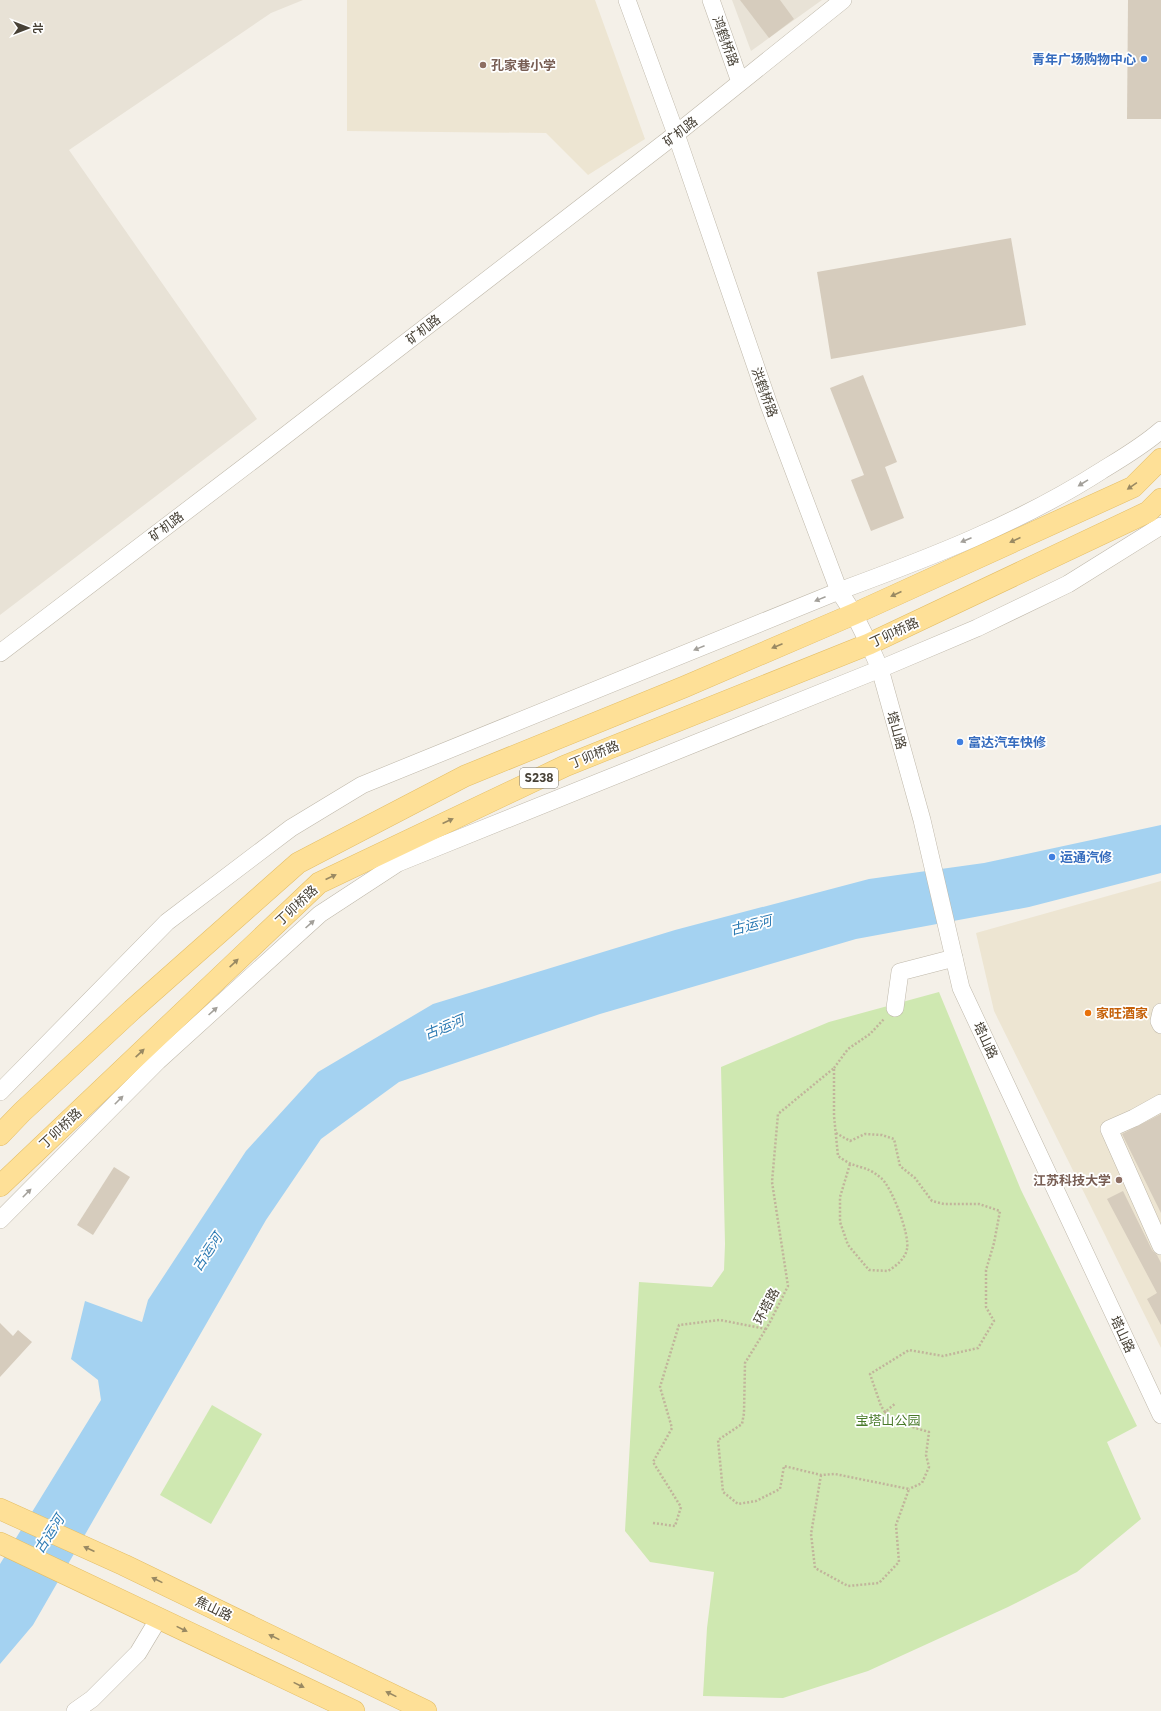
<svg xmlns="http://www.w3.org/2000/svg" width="1161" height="1711" viewBox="0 0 1161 1711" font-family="'IBM Plex Sans','Noto Sans SC',sans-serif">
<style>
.residential{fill:#e8e2d6}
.education{fill:#ede5d2}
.green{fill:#cfe8b1}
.water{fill:#a4d2f1}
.building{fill:#d6ccbd}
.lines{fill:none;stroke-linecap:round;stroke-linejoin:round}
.minor-casing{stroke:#bfb8aa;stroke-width:18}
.major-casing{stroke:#e4be66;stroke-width:22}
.path{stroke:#c1b49b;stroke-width:2.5;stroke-dasharray:2 2;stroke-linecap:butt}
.minor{stroke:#fff;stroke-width:17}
.major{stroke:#fee097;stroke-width:21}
.oneway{fill:#a3a09a}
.oneway2{fill:#998962}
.shop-dot{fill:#3f7fe0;stroke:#fff;stroke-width:1.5}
.education-dot{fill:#8d6e63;stroke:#fff;stroke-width:1.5}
.food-dot{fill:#e8710a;stroke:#fff;stroke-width:1.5}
.labels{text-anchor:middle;stroke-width:3.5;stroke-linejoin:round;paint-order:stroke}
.shield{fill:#fff;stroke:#7e7a72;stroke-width:1}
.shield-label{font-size:12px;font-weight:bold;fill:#474136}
.street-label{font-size:13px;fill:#474136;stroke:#fff}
.shop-label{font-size:13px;font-weight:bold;fill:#366cbe;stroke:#fff;text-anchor:start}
.education-label{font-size:13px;font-weight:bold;fill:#785e54;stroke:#fff;text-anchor:start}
.food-label{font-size:13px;font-weight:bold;fill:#c56008;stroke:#fff;text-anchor:start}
.park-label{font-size:13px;fill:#487a29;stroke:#fff}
.water-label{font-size:14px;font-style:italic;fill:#2f7cb4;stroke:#fff}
</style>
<rect width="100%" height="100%" fill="#f4f0e8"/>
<g class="residential">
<polygon points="0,0 303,0 271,13 69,150 257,419 0,615"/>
<polygon points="732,0 822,0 751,51"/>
</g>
<g class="education">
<polygon points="347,0 595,0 645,139 588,175 546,133 347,131"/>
<polygon points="1161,881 1161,1348 994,1011 976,933"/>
</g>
<g class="green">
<polygon points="939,992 1021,1190 1137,1426 1107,1442 1141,1519 1077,1572 1008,1607 868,1671 783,1698 703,1696 707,1628 714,1572 650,1562 625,1531 639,1282 712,1287 724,1270 725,1244 721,1067 829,1022"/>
<polygon points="212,1405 262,1434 211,1524 160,1495"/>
</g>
<polygon class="water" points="1161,825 1161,873 1029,907 856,939 600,1014 399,1082 321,1139 266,1220 33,1625 0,1664 0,1564 101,1400 98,1380 71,1359 85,1301 142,1322 148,1300 246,1151 318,1072 433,1004 675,930 869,879 984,863"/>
<g class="building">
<polygon points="740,0 780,0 794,19 769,38"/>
<polygon points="1128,0 1161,0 1161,119 1127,119"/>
<polygon points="1011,238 1026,325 831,359 817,272"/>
<polygon points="863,375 897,462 885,467 904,518 871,531 851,480 864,475 830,388"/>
<polygon points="1161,1114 1161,1213 1122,1134"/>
<polygon points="114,1167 130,1177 93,1235 77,1225"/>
<polygon points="1123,1191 1152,1250 1157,1255 1161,1263 1161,1325 1147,1299 1157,1293 1107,1199"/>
<polygon points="0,1323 13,1336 18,1330 32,1342 0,1377"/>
</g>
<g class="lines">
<defs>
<g id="minor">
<polyline points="627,0 676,134 769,405 839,591 854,614 869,644 880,669 922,820 961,988 1161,1415"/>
<polyline points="711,0 740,82"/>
<polyline points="0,653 260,455 676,134 843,0"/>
<polyline points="895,1008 900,972 954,958"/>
<polyline points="1161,1012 1159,1021 1161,1025"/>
<path d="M0,1092L167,922L291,828L362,785L839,591C929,558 1020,523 1101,471C1122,458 1143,446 1161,430"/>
<polyline points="1161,1103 1134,1118 1109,1129 1161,1246"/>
<polyline points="0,1220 158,1061 320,914 398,863 880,669 977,628 1068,584 1161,526"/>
<polyline points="75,1711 92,1699 138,1653 159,1618"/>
</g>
<g id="major">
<polyline points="0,1135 22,1112 132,1010 298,863 465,776 684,687 854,614 1133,487 1161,459"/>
<polyline points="0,1186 319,883 565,766 869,644 1148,512 1161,499"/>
<polyline points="0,1509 124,1565 426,1711"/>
<polyline points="0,1543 354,1711"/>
</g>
</defs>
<use href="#minor" class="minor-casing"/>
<use href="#major" class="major-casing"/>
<g class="path">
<polyline points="834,1068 848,1049 870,1034 884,1019"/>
<polyline points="836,1133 850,1141 865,1134 882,1135 894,1139 900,1166 915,1178 932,1201 944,1204 979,1204 1000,1211 994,1243 986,1270 986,1307 994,1321 978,1348 943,1356 909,1350 870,1374 881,1406 885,1412 896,1403"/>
<polyline points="885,1412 899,1423 929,1432 926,1455 929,1467 922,1483 909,1489"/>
<path d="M821,1475L811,1534L815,1568L848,1586L879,1583L899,1562L896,1525L909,1489L835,1474L821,1475L784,1466L780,1489L756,1501L738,1504L723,1492L718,1440L742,1424L744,1413L745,1363L769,1324L788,1286L772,1182L778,1114L834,1068V1116L838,1156C842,1159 847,1162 851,1164C865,1169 869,1168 881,1178C892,1187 910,1235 907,1249C905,1259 896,1266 888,1271L869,1270L848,1245L840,1222V1197L850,1164"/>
<polyline points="653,1523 675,1526 681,1507 653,1462 672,1428 660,1387 679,1325 720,1320 766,1329"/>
</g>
<use href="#minor" class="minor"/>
<use href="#major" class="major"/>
</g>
<defs><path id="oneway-solid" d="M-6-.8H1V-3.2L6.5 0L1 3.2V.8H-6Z"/></defs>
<g class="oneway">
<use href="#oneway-solid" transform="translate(1083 483) rotate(148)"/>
<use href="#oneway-solid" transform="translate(966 540) rotate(157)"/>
<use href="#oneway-solid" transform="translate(820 599) rotate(158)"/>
<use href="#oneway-solid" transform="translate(699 648) rotate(158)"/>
<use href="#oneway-solid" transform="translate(310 924) rotate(-42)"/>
<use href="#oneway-solid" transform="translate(213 1011) rotate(-42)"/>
<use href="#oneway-solid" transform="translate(119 1100) rotate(-45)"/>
<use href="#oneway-solid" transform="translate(27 1193) rotate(-45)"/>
</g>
<g class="oneway2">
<use href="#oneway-solid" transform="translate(1132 486) rotate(145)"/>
<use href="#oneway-solid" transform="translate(1015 540) rotate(156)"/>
<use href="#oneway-solid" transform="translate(896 594) rotate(156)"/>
<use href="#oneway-solid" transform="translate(777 646) rotate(157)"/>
<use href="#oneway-solid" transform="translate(448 821) rotate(-25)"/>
<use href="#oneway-solid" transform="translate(331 877) rotate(-25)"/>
<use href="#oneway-solid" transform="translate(234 963) rotate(-43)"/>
<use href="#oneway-solid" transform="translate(140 1053) rotate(-43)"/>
<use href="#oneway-solid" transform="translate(89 1549) rotate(-156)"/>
<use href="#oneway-solid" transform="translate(157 1580) rotate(-154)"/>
<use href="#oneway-solid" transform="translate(182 1629) rotate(26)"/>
<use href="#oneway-solid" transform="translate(274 1637) rotate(-154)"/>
<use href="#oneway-solid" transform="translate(299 1685) rotate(26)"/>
<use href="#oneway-solid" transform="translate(391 1694) rotate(-154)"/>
</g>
<g class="shop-dot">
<circle cx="1144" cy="59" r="4"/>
<circle cx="960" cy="742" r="4"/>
<circle cx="1052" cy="857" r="4"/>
</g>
<g class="education-dot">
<circle cx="483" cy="65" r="4"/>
<circle cx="1119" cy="1180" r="4"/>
</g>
<circle class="food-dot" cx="1088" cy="1013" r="4"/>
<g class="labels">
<rect class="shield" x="520" y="768" width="38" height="20" rx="3"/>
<g class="shield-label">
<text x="539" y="782">S238</text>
</g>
<g class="street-label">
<text transform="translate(726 41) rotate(70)" y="5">鸿鹤桥路</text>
<text transform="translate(680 131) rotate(-38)" y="5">矿机路</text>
<text transform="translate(423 329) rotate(-38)" y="5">矿机路</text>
<text transform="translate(765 392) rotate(70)" y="5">洪鹤桥路</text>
<text transform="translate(166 526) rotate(-37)" y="5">矿机路</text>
<text transform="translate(894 632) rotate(-25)" y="5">丁卯桥路</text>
<text transform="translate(897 730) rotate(74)" y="5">塔山路</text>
<text transform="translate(594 754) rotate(-22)" y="5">丁卯桥路</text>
<text transform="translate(296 905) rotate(-43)" y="5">丁卯桥路</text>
<text transform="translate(986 1040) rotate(65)" y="5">塔山路</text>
<text transform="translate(60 1128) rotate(-43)" y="5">丁卯桥路</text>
<text transform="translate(766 1306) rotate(-62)" y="5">环塔路</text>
<text transform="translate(1123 1334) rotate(65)" y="5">塔山路</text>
<text transform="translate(214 1608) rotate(26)" y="5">焦山路</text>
</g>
<g class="shop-label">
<text x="1136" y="64" text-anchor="end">青年广场购物中心</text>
<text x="968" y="747">富达汽车快修</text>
<text x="1060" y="862">运通汽修</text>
</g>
<g class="education-label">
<text x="491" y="70">孔家巷小学</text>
<text x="1111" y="1185" text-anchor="end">江苏科技大学</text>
</g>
<g class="food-label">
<text x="1096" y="1018">家旺酒家</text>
</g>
<g class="park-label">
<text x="888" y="1425">宝塔山公园</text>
</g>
<g class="water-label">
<text transform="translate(751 925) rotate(-14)" y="5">古运河</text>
<text transform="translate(444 1027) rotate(-22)" y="5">古运河</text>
<text transform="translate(207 1252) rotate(-56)" y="5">古运河</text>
<text transform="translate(49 1534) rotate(-57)" y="5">古运河</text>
</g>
</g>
<g transform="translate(28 28) rotate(90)" stroke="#ffffff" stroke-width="3" paint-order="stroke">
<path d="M0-3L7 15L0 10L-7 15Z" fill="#474136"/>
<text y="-6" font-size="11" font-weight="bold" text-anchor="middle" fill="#474136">北</text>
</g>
</svg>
